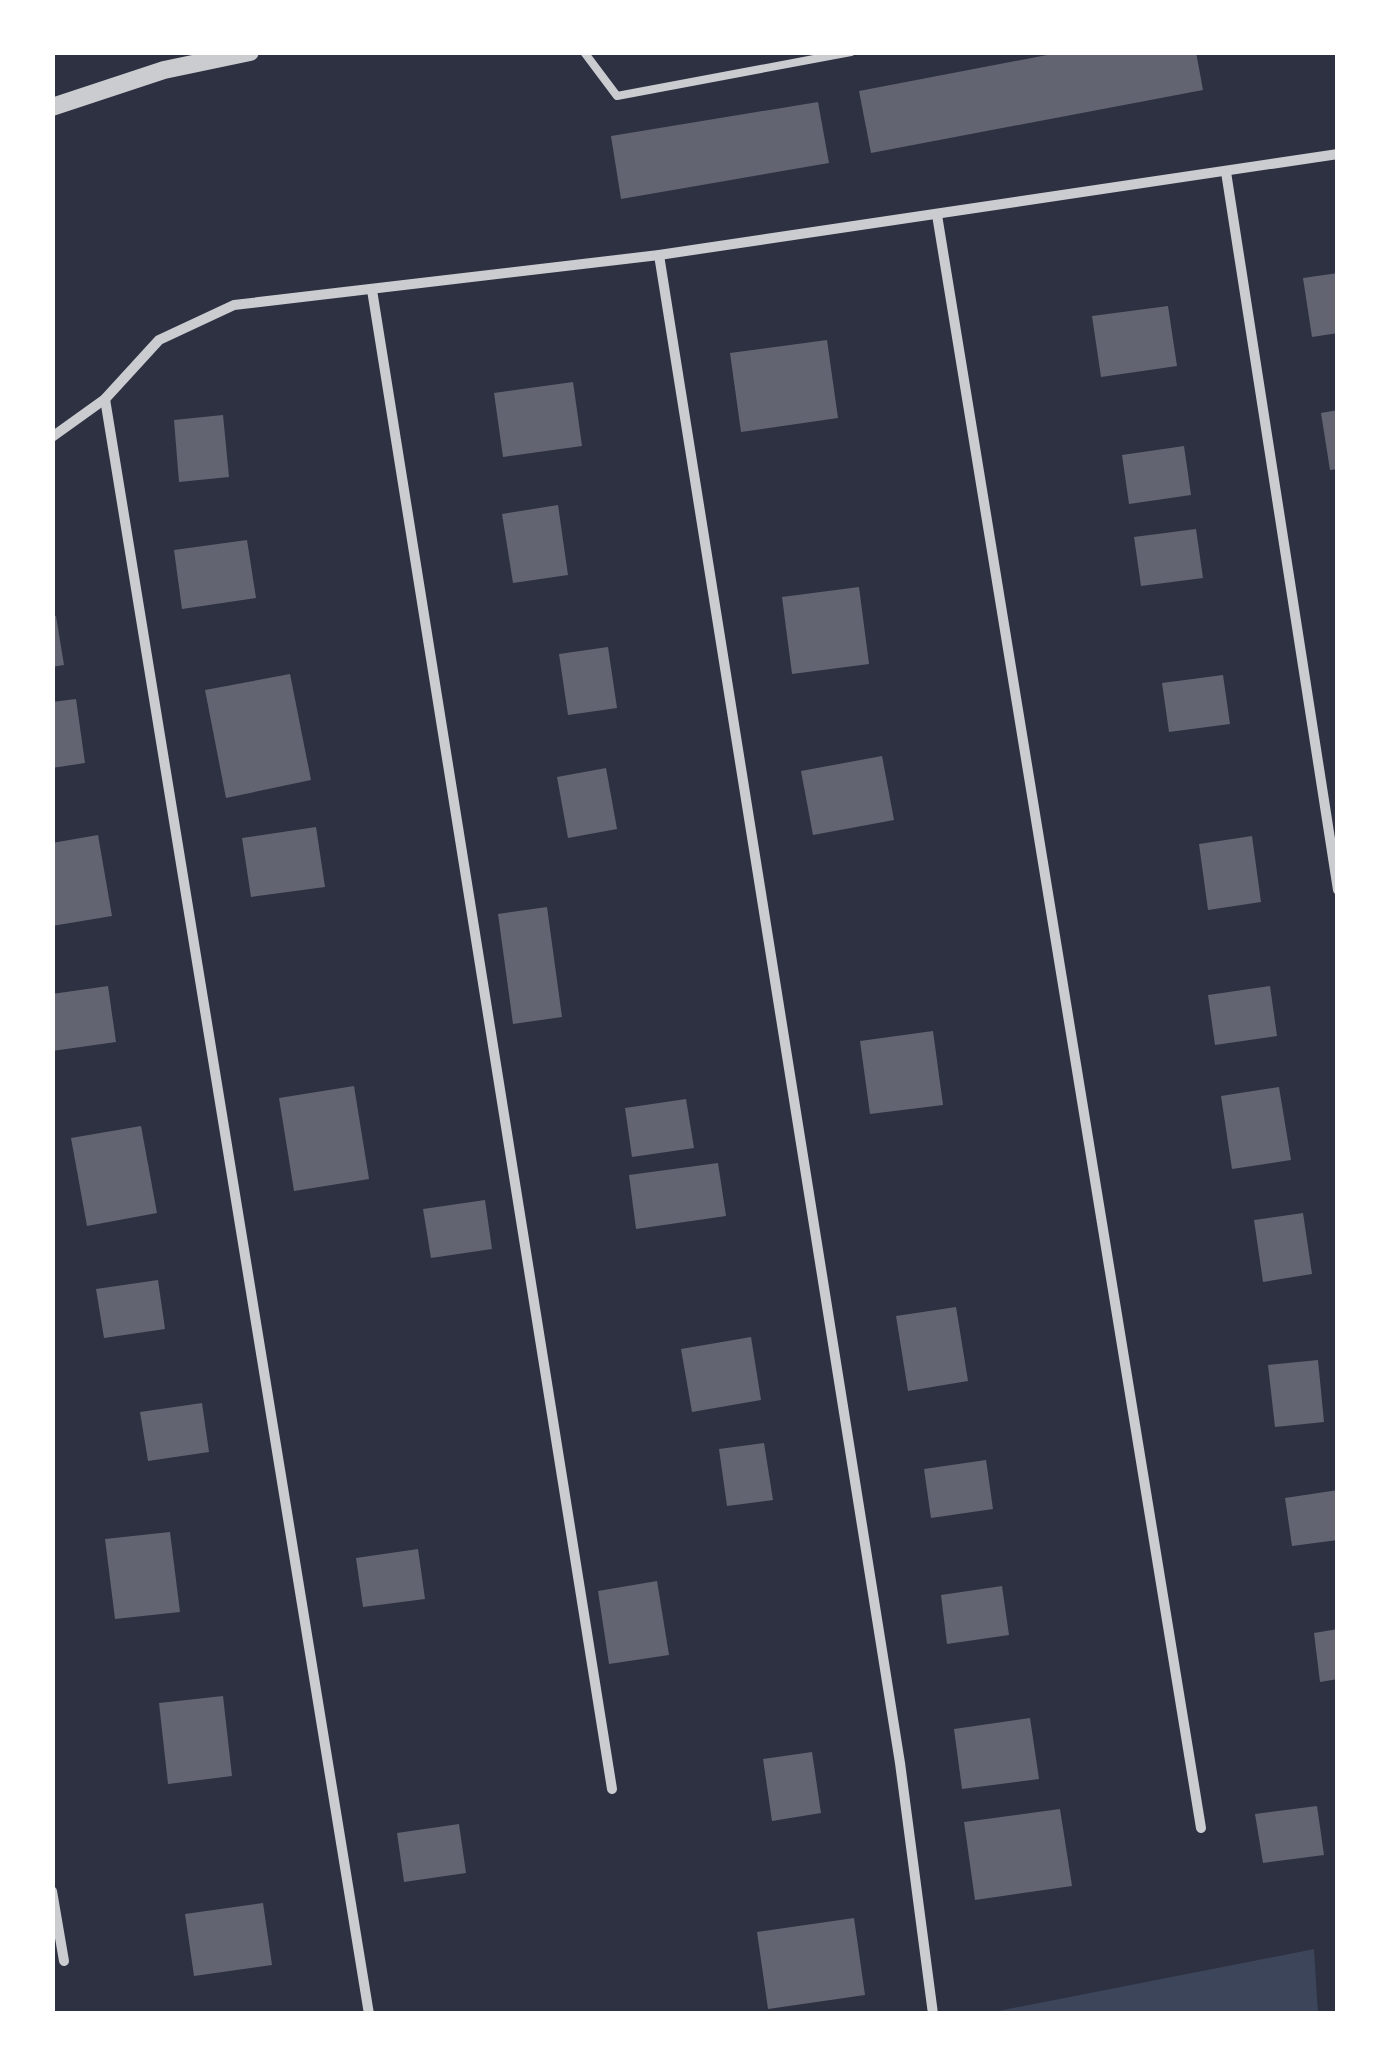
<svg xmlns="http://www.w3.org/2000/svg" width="1390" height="2066" viewBox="0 0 1390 2066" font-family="Mulish,sans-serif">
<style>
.green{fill:#3c4559}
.building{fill:#626471}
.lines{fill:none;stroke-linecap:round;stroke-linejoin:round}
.service{stroke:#caccd0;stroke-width:8}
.minor{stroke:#caccd0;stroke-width:10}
.tertiary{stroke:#caccd0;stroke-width:18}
</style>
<rect width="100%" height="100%" fill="#2d3142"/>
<polygon class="green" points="1314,1949 1318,2013 988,2013"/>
<g class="building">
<polygon points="1063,52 1196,52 1203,90 871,153 859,91"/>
<polygon points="818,102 829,163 621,199 611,136"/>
<polygon points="1338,273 1338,333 1312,337 1303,278"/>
<polygon points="1168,306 1177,366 1101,377 1092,316"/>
<polygon points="827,340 838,418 741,432 730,353"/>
<polygon points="573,382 582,446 503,457 494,393"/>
<polygon points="1338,410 1338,469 1330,470 1321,413"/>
<polygon points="223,415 229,477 179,482 174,420"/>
<polygon points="1184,446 1191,495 1129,504 1122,455"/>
<polygon points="558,505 568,575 513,583 502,514"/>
<polygon points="1196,529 1203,578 1141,586 1134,537"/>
<polygon points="247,540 256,598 182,609 174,550"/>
<polygon points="859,587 869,664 792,674 782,597"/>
<polygon points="56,616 64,665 52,667 52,617"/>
<polygon points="608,647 617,708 568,715 559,654"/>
<polygon points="290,674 311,780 226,798 205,690"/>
<polygon points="1223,675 1230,724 1169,732 1162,683"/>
<polygon points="76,699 85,763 52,768 52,702"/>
<polygon points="882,756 894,820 813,835 801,771"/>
<polygon points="606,768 617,829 568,838 557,777"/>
<polygon points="316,827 325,887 251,897 242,838"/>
<polygon points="98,835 112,916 52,926 52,843"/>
<polygon points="1252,836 1261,902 1208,910 1199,844"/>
<polygon points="547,907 562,1017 513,1024 498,914"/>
<polygon points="108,986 116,1042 52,1051 52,994"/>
<polygon points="1270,986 1277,1036 1215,1045 1208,995"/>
<polygon points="933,1031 943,1105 870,1114 860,1041"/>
<polygon points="354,1086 369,1179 294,1191 279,1098"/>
<polygon points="1279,1087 1291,1160 1232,1169 1221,1096"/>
<polygon points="686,1099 694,1148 632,1157 625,1108"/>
<polygon points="141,1126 157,1213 87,1226 71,1138"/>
<polygon points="718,1163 726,1216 636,1229 629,1175"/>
<polygon points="485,1200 492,1249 431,1258 423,1209"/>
<polygon points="1303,1213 1312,1274 1263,1282 1254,1220"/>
<polygon points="158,1280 165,1329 104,1338 96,1289"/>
<polygon points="956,1307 968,1381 908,1391 896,1316"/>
<polygon points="751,1337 761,1400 692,1412 681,1349"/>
<polygon points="1318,1360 1324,1422 1275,1427 1268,1365"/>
<polygon points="202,1403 209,1452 148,1461 140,1412"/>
<polygon points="764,1443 773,1500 727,1506 719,1449"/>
<polygon points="986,1460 993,1509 931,1518 924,1469"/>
<polygon points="1338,1490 1338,1540 1292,1546 1285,1498"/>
<polygon points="170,1532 180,1612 115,1619 105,1539"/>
<polygon points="418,1549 425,1599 363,1607 356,1558"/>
<polygon points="657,1581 669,1655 609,1664 598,1591"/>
<polygon points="1002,1586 1009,1635 947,1644 941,1595"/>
<polygon points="1338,1629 1338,1679 1320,1682 1314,1633"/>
<polygon points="223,1696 232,1776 168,1784 159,1703"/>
<polygon points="1030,1718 1039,1779 962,1789 954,1729"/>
<polygon points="812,1752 821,1813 772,1821 763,1759"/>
<polygon points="1317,1806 1324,1855 1263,1863 1255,1814"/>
<polygon points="1060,1809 1072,1886 975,1900 964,1822"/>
<polygon points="459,1824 466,1873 404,1882 397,1833"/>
<polygon points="263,1903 272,1965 194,1976 185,1914"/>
<polygon points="854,1918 865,1995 768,2009 757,1932"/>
</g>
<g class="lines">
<polyline class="service" points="584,52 617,96 851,52"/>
<g class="minor">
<polyline points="1226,172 1338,890"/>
<polyline points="937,215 1201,1828"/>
<polyline points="659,255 900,1763 933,2014"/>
<polyline points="372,290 612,1789"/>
<polyline points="105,399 369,2014"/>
<polyline points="52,437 105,399 159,340 234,305 659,255 1338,154"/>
<polyline points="52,1891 64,1961"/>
</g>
<polyline class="tertiary" points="52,107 164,70 250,52"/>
</g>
<rect width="1390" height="2066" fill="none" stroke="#ffffff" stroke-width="110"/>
</svg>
